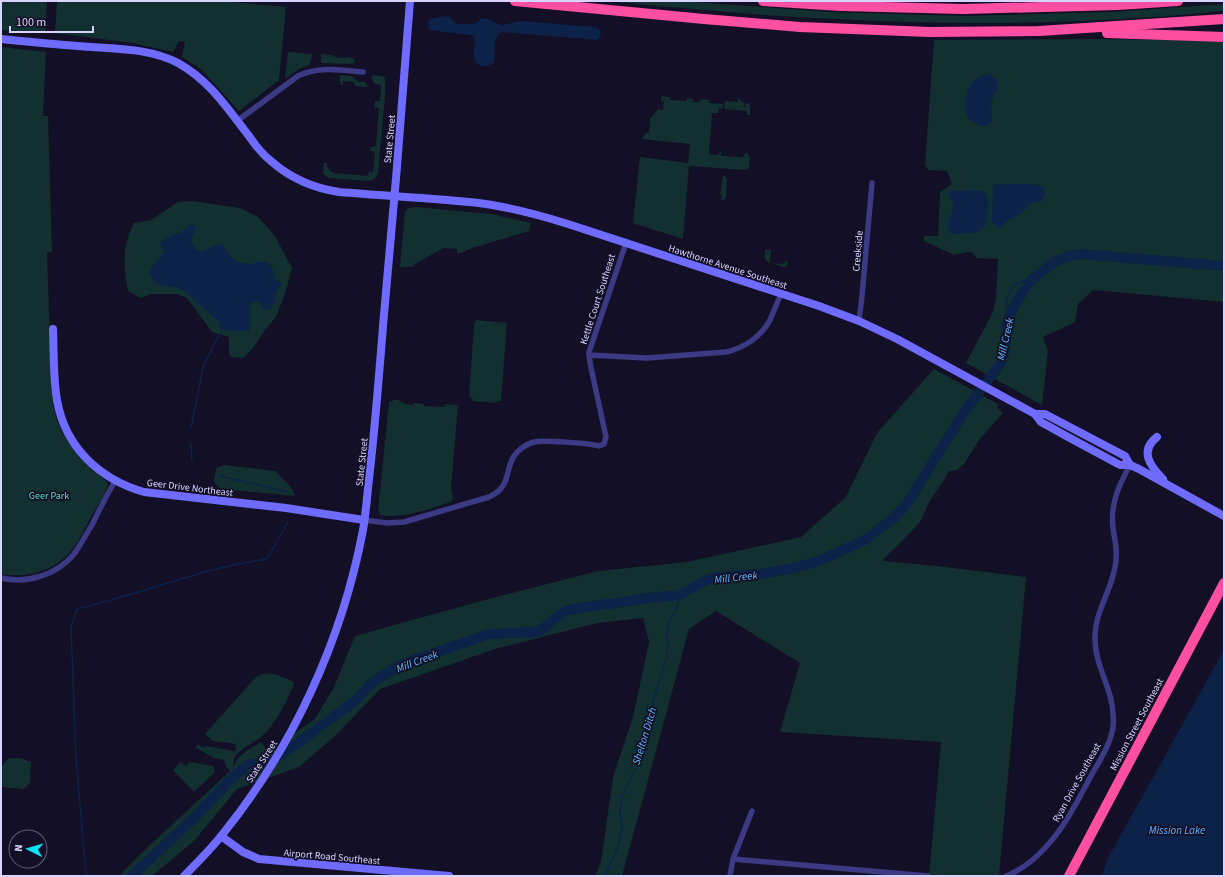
<svg xmlns="http://www.w3.org/2000/svg" width="1225" height="877" viewBox="0 0 1225 877" font-family="'Source Sans 3',sans-serif">
<style>
.green{fill:#12302f}
.water{fill:#0c2248}
.lines{fill:none;stroke-linecap:round;stroke-linejoin:round}
.stream{stroke:#0c2248;stroke-width:1.5}
.river{stroke:#0c2248;stroke-width:10}
.street{stroke:#3d3a85;stroke-width:5.5}
.secondary{stroke:#6f6bff;stroke-width:8}
.highway{stroke:#ff4fa3;stroke-width:10}
.labels{text-anchor:middle;stroke-width:3.5;stroke-linejoin:round;paint-order:stroke}
.street-label{font-size:10px;fill:#d9d4ff;stroke:#130f26}
.park-label{font-size:10px;fill:#5fe0c0;stroke:#130f26}
.water-label{font-size:11px;font-style:italic;fill:#62b6ff;stroke:#130f26}
</style>
<rect width="100%" height="100%" fill="#130f26"/>
<g class="green">
<polygon points="1,1 47,1 45,33 1,30"/>
<polygon points="57,1 220,1 286,7 279,80 239,111 201,69 182,57 185,41 179,41 173,52 132,43 55,33"/>
<path d="M606,1H682L828,12L965,16L1112,12L1224,4V11C1095,24 965,26 835,19C759,16 682,8 606,1Z"/>
<polygon points="1091,39 1172,40 1224,42 1224,302 1093,290 1078,304 1075,322 1043,337 1048,351 1042,405 966,363 993,312 996,299 998,259 976,258 972,252 966,252 954,255 924,241 924,236 938,236 940,192 952,184 947,171 928,170 925,165 934,40"/>
<path d="M1,47L46,52L43,116H48L52,252L47,253C48,282 49,312 50,342C51,371 49,405 62,432C74,454 89,467 107,482L108,486C104,497 96,508 90,519C85,528 81,537 75,546C58,570 29,579 1,574Z"/>
<polygon points="288,52 313,54 309,65 299,69 285,79"/>
<polygon points="322,54 332,55 338,58 349,57 354,59 355,63 350,64 321,63 321,55"/>
<polygon points="340,75 351,76 359,82 365,82 368,87 355,86 354,82 343,81 343,85 341,85 340,84"/>
<path d="M373,75L383,76L385,78V96L378,173L375,178L370,181L329,178L323,174L324,163H327C327,168 329,171 334,173L368,176L369,171L373,172L375,152L370,151L371,147L376,146L379,108L374,107L375,101H380L381,85L375,84L371,78Z"/>
<polygon points="661,96 670,97 670,100 687,101 687,98 693,99 693,102 700,102 701,99 709,100 709,103 723,104 722,109 719,108 718,113 712,113 709,154 718,155 720,151 721,151 721,156 743,157 744,154 747,153 750,159 749,168 746,170 689,166 683,239 633,223 640,157 688,163 690,144 642,139 645,134 649,132 650,119 660,107 660,110 663,110 664,101 661,101"/>
<polygon points="738,98 742,102 744,103 744,106 742,107 746,107 745,106 745,103 750,104 750,115 747,115 747,111 724,109 725,101 738,102"/>
<polygon points="723,176 725,176 727,179 726,197 721,202 722,195 720,195"/>
<path d="M192,201L240,208L258,217L275,236L292,268L285,294L276,317L265,330L253,348L243,358L231,357L229,353V337L212,332L187,298L177,294H151L141,298L128,291C123,266 122,246 134,223L151,220L178,202Z"/>
<polygon points="416,207 491,214 531,223 529,231 469,249 462,253 457,253 457,249 444,248 413,265 413,267 400,267 405,211 409,208"/>
<path d="M765,250H771L770,263L784,264L785,261H788L786,267H783L768,262C763,259 765,255 765,250Z"/>
<polygon points="476,320 507,323 501,401 497,401 497,403 474,401 469,396 474,325"/>
<path d="M934,369L998,404L997,408L1003,413L979,440L964,464L961,466L958,470L949,471C943,483 935,492 929,503C925,509 924,516 919,523C909,535 896,547 884,559L883,561L937,566L1026,577L999,876H929L941,742L780,732L800,663L716,611L689,629L622,876H595L601,862L613,777L633,717L649,642L643,618L597,623L495,649L380,689L335,736L299,767L237,789L194,841L152,876H119L149,846L230,771L226,766L224,760L214,758L195,747L198,744L203,748L205,746L235,751L236,744L213,741L205,734L256,677C269,669 281,677 294,682V684C288,699 275,726 261,737C253,744 229,753 234,766C239,753 249,750 261,742L268,751L315,719L334,687L355,636L481,601L598,571L687,562L801,537L846,497L877,433Z"/>
<path d="M393,400H399L402,403L411,405L415,403L424,404V406L444,407L445,404L458,405L451,487L453,499L451,502C428,509 405,519 380,515L378,510L389,402H392Z"/>
<path d="M224,465L275,471L290,486L295,495L294,496L223,489C212,484 213,479 217,468Z"/>
<polygon points="9,758 20,758 31,762 30,782 24,789 3,787 1,784 1,767"/>
<polygon points="181,762 186,766 190,762 213,766 215,772 194,792 173,770"/>
</g>
<g class="water">
<path d="M444,16L450,17L456,24H475L482,18L488,19L497,24L503,25L520,21L596,27L601,31L600,38L597,40L502,32C492,37 496,52 494,62C491,65 487,67 483,66C466,63 479,45 473,36L470,35L429,30L428,22L430,19Z"/>
<path d="M983,75L992,76L997,80V90C990,98 991,112 992,122L986,126L982,127L968,118C964,109 965,93 970,85C973,80 979,77 983,75Z"/>
<polygon points="996,184 1036,184 1043,187 1045,193 1043,199 1039,202 1034,202 1031,204 1021,213 1006,222 1000,229 997,227 992,222 993,186"/>
<path d="M981,190C993,196 987,212 986,224L976,233L951,234C943,220 954,217 954,203L948,195L950,191Z"/>
<path d="M192,224L196,227L191,240C198,260 205,247 220,244C225,247 226,249 229,254C234,262 244,264 253,264L255,262H269L273,270L275,279L282,284L276,293L275,302L270,309H263L262,306L257,301H253L250,305V331C239,331 229,332 219,328C219,326 219,324 218,322C216,319 185,291 181,289C166,282 158,293 149,273L153,266L164,252L160,242L174,234L180,233Z"/>
<polygon points="1224,650 1224,876 1102,876 1108,858"/>
</g>
<g class="lines">
<g class="stream">
<path d="M1007,324C1004,306 1006,279 1030,281"/>
<polyline points="191,428 203,367 222,329"/>
<polyline points="191,443 192,461"/>
<polyline points="220,476 288,492"/>
<path d="M86,876L76,757L71,628L77,609C141,594 202,568 267,559L288,522"/>
<polyline points="605,876 619,844 622,827 620,813 621,800 639,760 655,694 667,656 668,644 666,634 671,617 675,614 680,595"/>
</g>
<polyline class="river" points="132,876 194,818 234,776 248,765 267,762 280,756 343,710 358,698 369,685 400,665 489,634 536,632 544,628 553,620 567,610 649,598 680,595 704,581 715,577 762,574 793,568 819,561 865,540 895,517 908,502 964,412 1001,363 1004,353 1007,324 1014,306 1030,281 1056,261 1069,256 1081,254 1224,266"/>
<g class="street">
<path d="M237,121L298,76C319,66 341,70 363,72"/>
<polyline points="859,321 862,296 872,183"/>
<path d="M589,355L647,358L726,352C744,348 761,337 770,320C774,311 777,303 781,294"/>
<path d="M364,520L387,523L404,522L489,497C512,486 504,472 514,456C518,450 526,444 534,442C543,440 589,443 599,446L604,444L606,437L590,363L589,352L626,243"/>
<path d="M1,578C27,584 57,575 74,554C81,545 86,534 92,525C99,510 107,495 115,481"/>
<polyline points="733,859 928,876"/>
<polyline points="730,876 733,859 752,811"/>
<path d="M1006,876C1021,870 1034,860 1045,848C1065,827 1078,800 1092,774C1099,762 1107,750 1111,736C1113,730 1114,722 1113,715C1113,689 1095,667 1095,639C1094,613 1111,592 1115,567C1118,554 1115,541 1113,528C1110,504 1119,485 1130,465"/>
</g>
<g class="secondary">
<path d="M1,39C31,42 61,45 92,47C121,49 151,49 178,63C210,81 227,108 249,136C255,145 262,154 271,161C290,178 313,188 339,192C385,196 433,198 479,203C510,207 539,215 568,224L819,306L859,321L897,339L1035,414H1045L1125,456L1130,465"/>
<path d="M53,329C54,353 53,377 57,400C65,447 99,479 144,492L286,508L364,520"/>
<polyline points="1035,414 1041,422 1068,437 1120,465 1130,465 1139,469 1224,516"/>
<path d="M1157,437C1139,451 1150,466 1163,479"/>
<polyline points="221,836 243,852 259,859 449,876"/>
<path d="M184,876C197,863 210,850 222,835C293,747 342,641 363,530C366,513 367,496 369,479C375,428 379,377 383,326C393,218 402,109 410,1"/>
</g>
<g class="highway">
<polyline points="515,1 704,19 800,27 930,32 1039,31 1224,19"/>
<polyline points="763,1 841,6 963,9 1118,5 1178,1"/>
<polyline points="1107,33 1224,37"/>
<polyline points="1069,876 1224,583"/>
</g>
</g>
<g class="labels">
<g class="street-label">
<text transform="translate(389 139) rotate(-85)" y="4">State Street</text>
<text transform="translate(857 251) rotate(-85)" y="4">Creekside</text>
<text transform="translate(728 266) rotate(18)" y="4">Hawthorne Avenue Southeast</text>
<text transform="translate(597 299) rotate(-72)" y="4">Kettle Court Southeast</text>
<text transform="translate(361 462) rotate(-84)" y="4">State Street</text>
<text transform="translate(190 487) rotate(7)" y="4">Geer Drive Northeast</text>
<text transform="translate(1136 724) rotate(-62)" y="4">Mission Street Southeast</text>
<text transform="translate(261 761) rotate(-57)" y="4">State Street</text>
<text transform="translate(1076 782) rotate(-61)" y="4">Ryan Drive Southeast</text>
<text transform="translate(332 856) rotate(5)" y="4">Airport Road Southeast</text>
</g>
<g class="park-label">
<text x="49" y="499">Geer Park</text>
</g>
<g class="water-label">
<text transform="translate(1005 339) rotate(-77)" y="4">Mill Creek</text>
<text transform="translate(736 577) rotate(-6)" y="4">Mill Creek</text>
<text transform="translate(417 661) rotate(-21)" y="4">Mill Creek</text>
<text transform="translate(644 736) rotate(-73)" y="4">Shelton Ditch</text>
<text x="1177" y="834">Mission Lake</text>
</g>
</g>
<rect width="1225" height="877" fill="none" stroke="#d9d4ff" stroke-width="4"/>
<g transform="translate(28 849) rotate(275)"><circle r="19" fill="#130f26" stroke="#625e7d"/>
<path d="M0-3L7 15L0 10L-7 15Z" fill="#00e5ff"/>
<text y="-6" font-size="11" font-weight="bold" text-anchor="middle" fill="#d9d4ff">N</text>
</g>
<path d="M10 26v6h83v-6" fill="none" stroke="#d9d4ff" stroke-width="2"/>
<text x="16" y="26" font-size="12" fill="#d9d4ff" stroke="#130f26" stroke-width="3" paint-order="stroke">100 m</text>
</svg>
